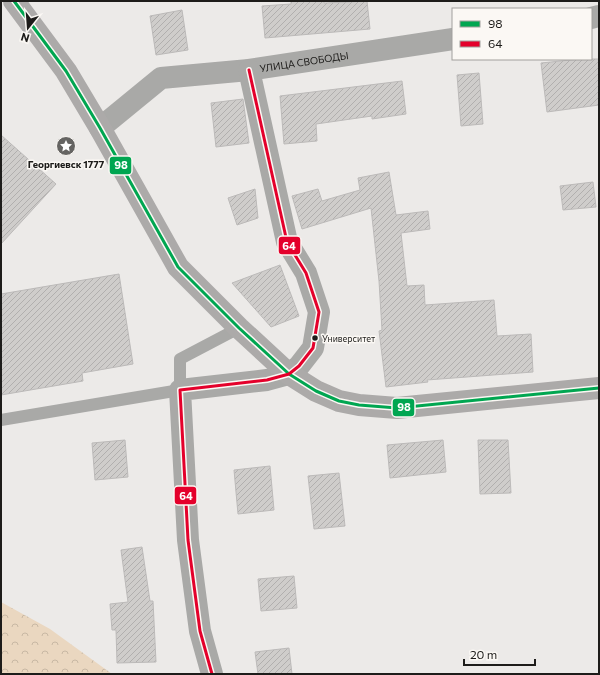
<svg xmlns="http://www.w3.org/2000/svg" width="600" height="675" viewBox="0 0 600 675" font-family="Commissioner,sans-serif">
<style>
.forest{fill:url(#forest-crowns)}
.building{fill:url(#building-hatch);stroke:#bcbab9}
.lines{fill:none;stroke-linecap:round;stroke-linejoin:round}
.lane{stroke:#a9a9a7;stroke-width:12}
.street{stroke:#a9a9a7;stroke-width:22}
.primary{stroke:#acaaa9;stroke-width:22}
.bus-1-casing{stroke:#fbf8f4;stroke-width:6}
.bus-2-casing{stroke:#fbf8f4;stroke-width:6}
.bus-1{stroke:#00a651;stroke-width:3}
.bus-2{stroke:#e4002b;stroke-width:3}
.bus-dot{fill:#1d1c1a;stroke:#fbf8f4;stroke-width:1.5}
.labels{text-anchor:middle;stroke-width:3;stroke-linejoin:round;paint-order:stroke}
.bus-label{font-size:9px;fill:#1d1c1a;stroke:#fbf8f4;text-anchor:start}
.street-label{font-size:10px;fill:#1d1c1a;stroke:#fbf8f4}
.poi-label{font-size:10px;font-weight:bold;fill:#1d1c1a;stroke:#fbf8f4}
.line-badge{stroke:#fbf8f4;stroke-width:1.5}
.badge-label{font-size:11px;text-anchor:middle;font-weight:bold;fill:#fff}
</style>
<defs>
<pattern id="forest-crowns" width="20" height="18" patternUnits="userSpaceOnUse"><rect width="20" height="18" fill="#ead7c0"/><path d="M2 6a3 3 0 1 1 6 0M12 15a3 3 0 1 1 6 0" fill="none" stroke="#c8b8a4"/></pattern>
<pattern id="building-hatch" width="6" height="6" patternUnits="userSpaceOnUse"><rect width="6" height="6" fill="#cfcdcb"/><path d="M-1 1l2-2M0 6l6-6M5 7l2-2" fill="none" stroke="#b1afae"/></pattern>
</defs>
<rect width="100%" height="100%" fill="#eceae8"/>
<polygon class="forest" points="1,602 50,629 112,674 1,674"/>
<g class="building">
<polygon points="291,1 324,1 324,3 367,1 370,29 265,38 262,6 291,4"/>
<polygon points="182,10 188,50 156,55 150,16"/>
<polygon points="580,59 599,59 599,105 547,112 541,63"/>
<polygon points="479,73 483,124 461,126 457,75"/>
<polygon points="402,81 406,114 372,119 372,116 316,124 317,141 284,144 280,96"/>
<polygon points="243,99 249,143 216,147 211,103"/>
<polygon points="1,135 56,184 1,244"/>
<polygon points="389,172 396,215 428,211 430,229 401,233 407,286 424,285 425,305 494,300 497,336 531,334 533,372 427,380 428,382 386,387 379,331 382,330 379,281 371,208 302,229 292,196 318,189 322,201 360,190 358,178"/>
<polygon points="593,182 596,207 563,210 560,186"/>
<polygon points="255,189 258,218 237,225 228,198"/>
<polygon points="280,265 299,316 271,327 232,283"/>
<polygon points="119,274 133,364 82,373 83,381 1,395 1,294"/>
<polygon points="125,440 128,477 95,480 92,443"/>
<polygon points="443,440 446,472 390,478 387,445"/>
<polygon points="478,440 508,440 511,493 480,494"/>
<polygon points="270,466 274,510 238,514 234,470"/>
<polygon points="339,473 345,526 314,529 308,476"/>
<polygon points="142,547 150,601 153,601 156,662 117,663 116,630 112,630 110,604 128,602 121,550"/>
<polygon points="294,576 297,608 261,611 258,579"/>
<polygon points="289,648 292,674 258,674 255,652"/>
</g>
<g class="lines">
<polyline class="lane" points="1,420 180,390 180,359 239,328"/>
<g class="street">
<polyline points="591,18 599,16"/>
<path id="s1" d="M100,128L161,78L249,70L453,39"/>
<polyline points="212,674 200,631 188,540 180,390 267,380 289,374 299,366 313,348 319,312 306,273 287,242 249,70"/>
</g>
<polyline class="primary" points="14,1 66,71 100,128 178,267 239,328 289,374 316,391 339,401 359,405 397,408 599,388"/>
<defs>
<polyline id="bus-1" points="14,1 66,71 100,128 178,267 239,328 289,374 316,391 339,401 359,405 397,408 599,388"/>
<polyline id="bus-2" points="212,674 200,631 188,540 180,390 267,380 289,374 299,366 313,348 319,312 306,273 287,242 249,70"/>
</defs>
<use href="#bus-1" class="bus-1-casing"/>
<use href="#bus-2" class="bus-2-casing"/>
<use href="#bus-1" class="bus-1"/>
<use href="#bus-2" class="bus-2"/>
</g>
<defs>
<symbol id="sight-disc" viewBox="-11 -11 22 22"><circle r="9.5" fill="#656462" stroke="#fbf8f4"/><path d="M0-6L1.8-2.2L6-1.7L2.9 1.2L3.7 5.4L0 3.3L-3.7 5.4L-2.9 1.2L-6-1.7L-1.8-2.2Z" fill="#fff"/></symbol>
</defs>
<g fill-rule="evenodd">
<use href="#sight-disc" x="55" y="135" width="22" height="22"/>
</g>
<circle class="bus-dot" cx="315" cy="338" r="3.5"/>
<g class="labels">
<g class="bus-label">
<text x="322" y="342">Университет</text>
</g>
<g class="street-label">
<text dy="4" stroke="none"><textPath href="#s1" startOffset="223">УЛИЦА СВОБОДЫ</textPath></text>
</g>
<g class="poi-label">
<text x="66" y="168">Георгиевск 1777</text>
</g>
</g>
<g class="line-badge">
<rect x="109" y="156" width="23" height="19" rx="4" fill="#00a651"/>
<rect x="278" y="236" width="23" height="19" rx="4" fill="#e4002b"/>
<rect x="392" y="398" width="23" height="19" rx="4" fill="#00a651"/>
<rect x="174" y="486" width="23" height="19" rx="4" fill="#e4002b"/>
</g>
<g class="badge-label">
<text x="121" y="169">98</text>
<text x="289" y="250">64</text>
<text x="404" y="411">98</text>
<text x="186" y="500">64</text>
</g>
<rect width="600" height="675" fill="none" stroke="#1d1c1a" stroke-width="4"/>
<rect x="452" y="8" width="140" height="52" fill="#fbf8f4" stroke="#a2a09d"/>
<rect x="460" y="21" width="20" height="6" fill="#00a651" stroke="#a2a09d"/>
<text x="488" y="28" font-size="12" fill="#1d1c1a">98</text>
<rect x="460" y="41" width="20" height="6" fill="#e4002b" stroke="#a2a09d"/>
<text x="488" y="48" font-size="12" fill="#1d1c1a">64</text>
<g transform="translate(28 28) rotate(197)" stroke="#fbf8f4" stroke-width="3" paint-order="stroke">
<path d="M0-3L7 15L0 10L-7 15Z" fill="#1d1c1a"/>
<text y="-6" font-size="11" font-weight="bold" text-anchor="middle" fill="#1d1c1a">N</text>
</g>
<path d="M464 659v6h71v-6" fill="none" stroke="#1d1c1a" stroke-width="2"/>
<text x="470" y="659" font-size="12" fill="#1d1c1a" stroke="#fbf8f4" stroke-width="3" paint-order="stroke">20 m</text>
</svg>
